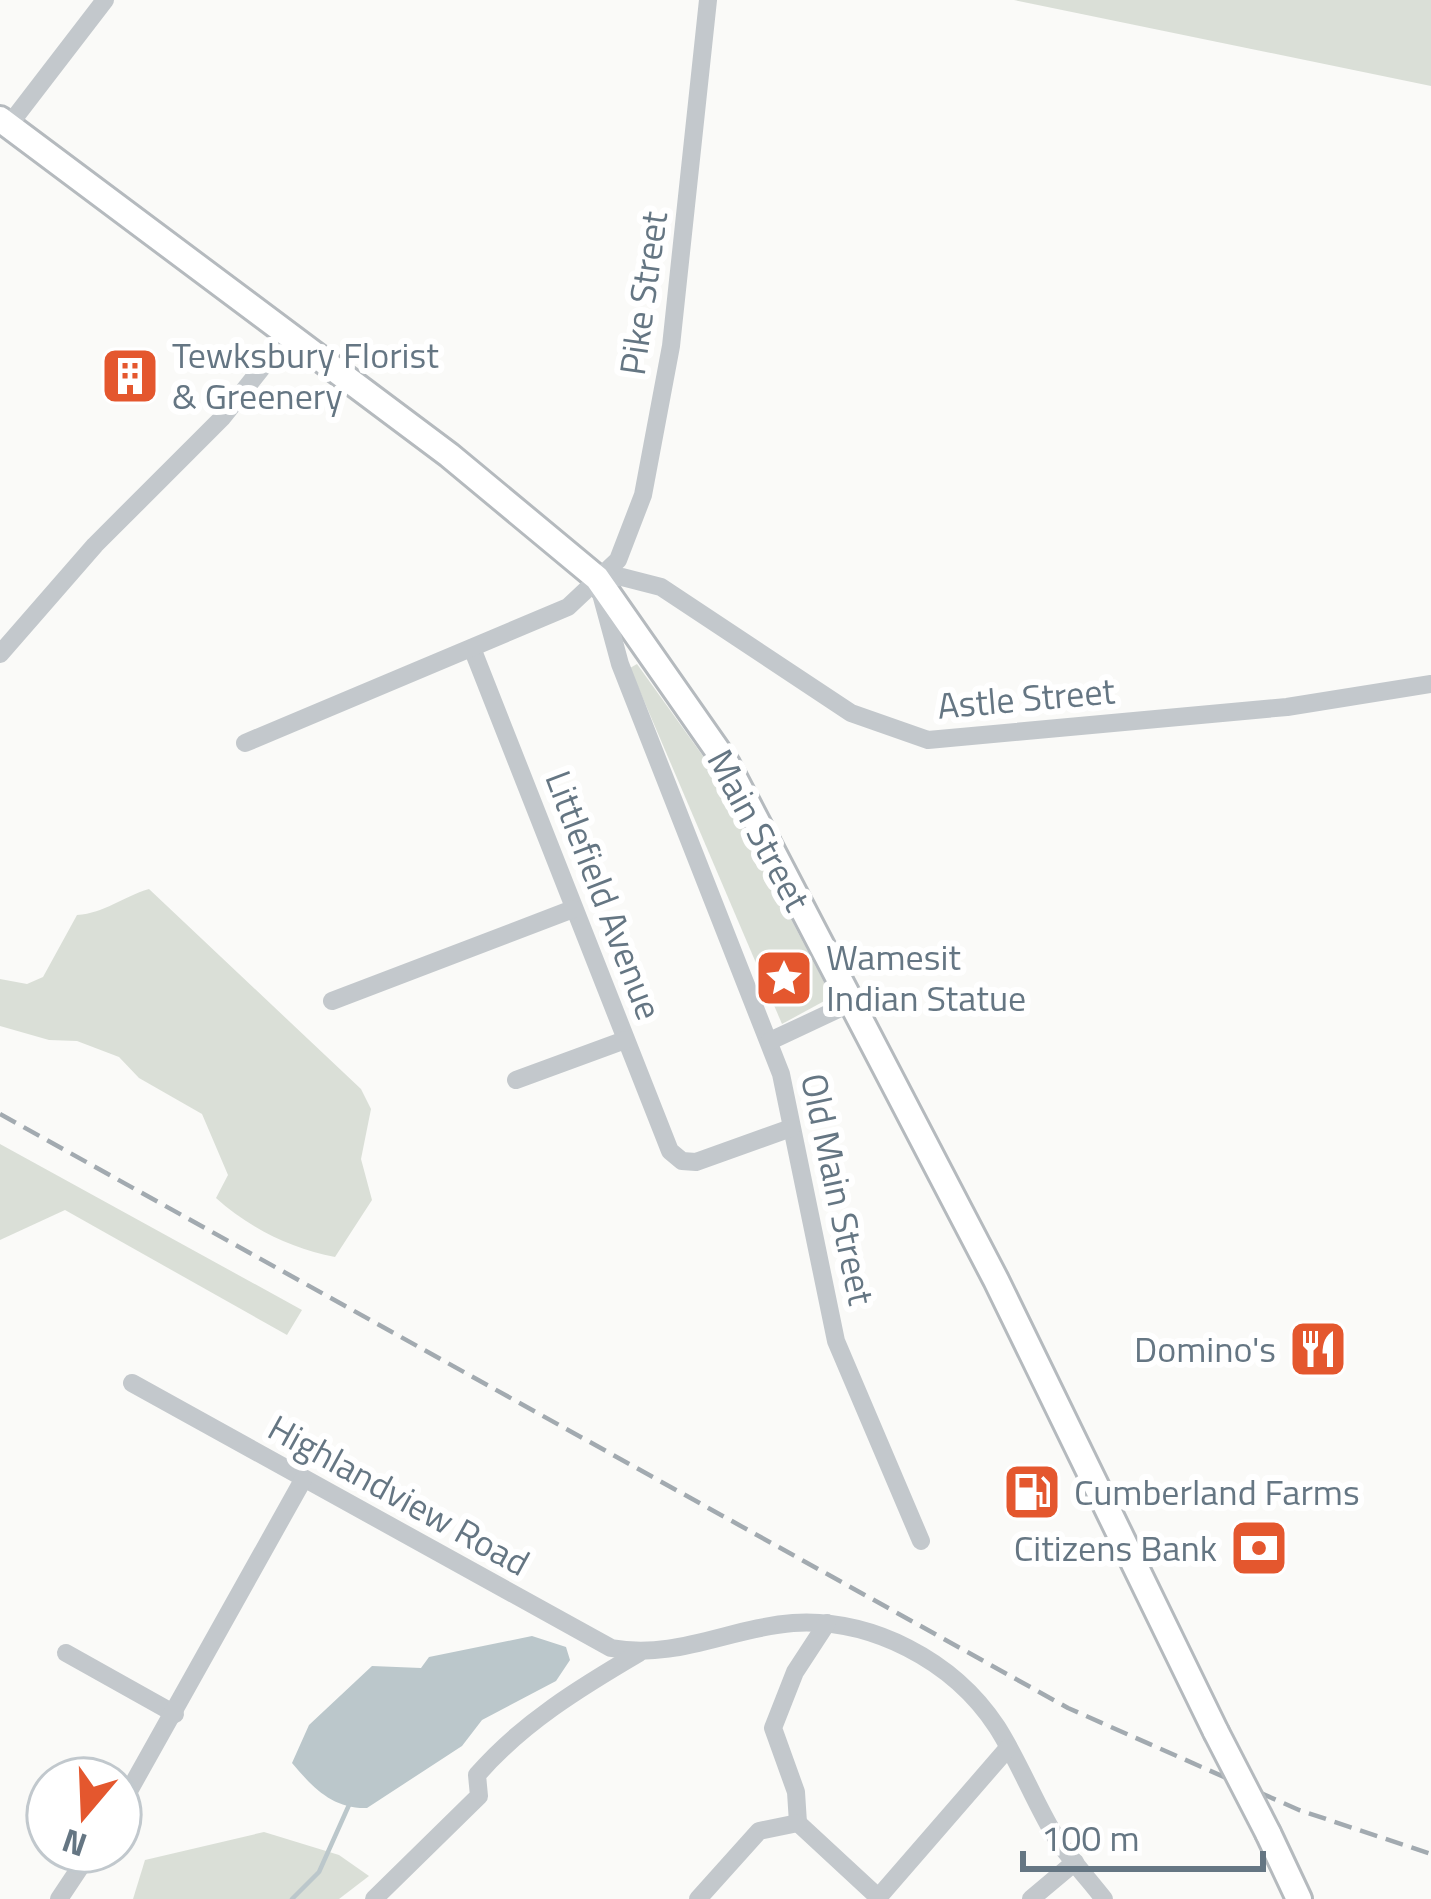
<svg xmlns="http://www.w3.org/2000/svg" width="1431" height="1899" viewBox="0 0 1431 1899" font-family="'Titillium Web',sans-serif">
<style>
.green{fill:#dadfd7}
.water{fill:#bbc7cb}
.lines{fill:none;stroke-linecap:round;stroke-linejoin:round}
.stream{stroke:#bbc7cb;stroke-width:4.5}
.major-casing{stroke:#b5babe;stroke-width:30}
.minor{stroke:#c3c8cc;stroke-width:18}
.major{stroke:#fff;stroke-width:24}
.rail{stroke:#a2aab0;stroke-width:4.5;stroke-dasharray:18 9;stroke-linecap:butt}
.major-bridge-casing{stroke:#b5babe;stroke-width:30;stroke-linecap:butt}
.major-bridge{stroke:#fff;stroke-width:24}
.labels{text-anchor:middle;stroke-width:12;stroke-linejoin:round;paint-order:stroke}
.street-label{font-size:36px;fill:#657683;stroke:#fff}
.poi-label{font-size:36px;fill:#657683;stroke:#fff;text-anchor:start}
</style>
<rect width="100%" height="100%" fill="#fafaf8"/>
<g class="green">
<polygon points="1014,0 1431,0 1431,86"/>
<polygon points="637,664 713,770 826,986 828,999 782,1024 630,668"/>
<path d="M149,889L361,1089L371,1109L361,1159L372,1200L335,1257C291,1249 248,1227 216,1198L228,1175L202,1114L139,1078L119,1057L77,1041L49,1040L0,1026V979L27,984L43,977L77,915C105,913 122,897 149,889Z"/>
<polygon points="0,1144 302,1310 287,1335 65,1210 0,1240"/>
<polygon points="264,1832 339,1855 369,1876 339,1899 133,1899 145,1860"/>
</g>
<path class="water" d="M532,1636L566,1647L570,1660L556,1681L482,1720L462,1746L367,1808C333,1809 313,1788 292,1763L309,1725L372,1666L421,1668L429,1657Z"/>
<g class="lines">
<polyline class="stream" points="292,1899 319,1872 349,1805"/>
<defs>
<g id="major">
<polyline points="0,119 449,455 597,578 727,764 996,1280 1216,1732"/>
<polyline points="1268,1833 1299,1899"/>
</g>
</defs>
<use href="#major" class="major-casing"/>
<g class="minor">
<polyline points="9,125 105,0"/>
<polyline points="597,578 622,577 661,587 851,713 928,740 1287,707 1431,684"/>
<polyline points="598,583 620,664 781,1074 836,1341 921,1541"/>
<polyline points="472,648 670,1151 682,1161 696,1162 791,1128"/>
<polyline points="0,654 95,545 222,418 288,335"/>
<polyline points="245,743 568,607 618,560 643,495 671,346 708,0"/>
<polyline points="332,1001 573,909"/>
<polyline points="770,1041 849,1004"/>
<polyline points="516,1080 625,1040"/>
<path d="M132,1383L611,1648C676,1660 730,1628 793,1623C871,1618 953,1660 997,1727C1020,1763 1035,1804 1058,1841C1072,1861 1089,1880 1104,1899"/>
<polyline points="66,1653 175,1714"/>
<polyline points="120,1807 303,1480"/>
<polyline points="798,1823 796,1792 773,1728 795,1672 827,1623"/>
<polyline points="798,1823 878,1897"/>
<polyline points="59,1899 91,1851"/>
<path d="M374,1899L479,1796L477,1775C522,1723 581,1687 639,1653"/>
<polyline points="698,1899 759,1831 798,1823"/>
<polyline points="877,1899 1008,1748"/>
<polyline points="1031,1899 1075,1862"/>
</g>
<use href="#major" class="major"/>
<polyline class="rail" points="0,1114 1068,1708 1299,1810 1431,1854"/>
<defs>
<polyline id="major-bridge" points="1216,1732 1268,1833"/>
</defs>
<use href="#major-bridge" class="major-bridge-casing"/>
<use href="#major-bridge" class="major-bridge"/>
</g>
<defs>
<symbol id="building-square" viewBox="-11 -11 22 22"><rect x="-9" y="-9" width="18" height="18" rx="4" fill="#e4572e" stroke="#fff"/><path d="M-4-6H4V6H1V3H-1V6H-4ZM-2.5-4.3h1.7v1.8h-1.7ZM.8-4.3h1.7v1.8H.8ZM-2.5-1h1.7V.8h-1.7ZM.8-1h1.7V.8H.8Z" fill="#fff"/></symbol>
<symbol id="sight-square" viewBox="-11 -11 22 22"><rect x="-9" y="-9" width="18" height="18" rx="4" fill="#e4572e" stroke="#fff"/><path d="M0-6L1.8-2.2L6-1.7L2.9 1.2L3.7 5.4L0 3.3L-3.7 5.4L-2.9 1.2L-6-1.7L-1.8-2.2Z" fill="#fff"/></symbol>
<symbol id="restaurant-square" viewBox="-11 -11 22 22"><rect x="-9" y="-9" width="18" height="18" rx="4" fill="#e4572e" stroke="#fff"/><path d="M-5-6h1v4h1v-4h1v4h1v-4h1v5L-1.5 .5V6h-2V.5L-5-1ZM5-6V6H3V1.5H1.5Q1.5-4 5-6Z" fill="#fff"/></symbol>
<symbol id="fuel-square" viewBox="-11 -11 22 22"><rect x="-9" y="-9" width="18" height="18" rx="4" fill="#e4572e" stroke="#fff"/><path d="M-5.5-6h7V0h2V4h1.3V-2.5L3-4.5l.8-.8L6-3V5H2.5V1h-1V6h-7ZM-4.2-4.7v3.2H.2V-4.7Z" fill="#fff"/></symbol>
<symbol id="bank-square" viewBox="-11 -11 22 22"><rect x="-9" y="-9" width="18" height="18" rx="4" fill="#e4572e" stroke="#fff"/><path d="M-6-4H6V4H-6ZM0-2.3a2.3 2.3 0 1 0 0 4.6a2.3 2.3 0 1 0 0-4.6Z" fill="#fff"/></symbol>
</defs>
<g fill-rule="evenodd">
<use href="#building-square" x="97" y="343" width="66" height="66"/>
<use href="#sight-square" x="751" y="945" width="66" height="66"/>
<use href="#restaurant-square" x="1285" y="1316" width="66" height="66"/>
<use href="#fuel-square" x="999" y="1459" width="66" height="66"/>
<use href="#bank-square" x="1226" y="1515" width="66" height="66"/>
</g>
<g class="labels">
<g class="street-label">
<text transform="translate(643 293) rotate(-82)" y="13">Pike Street</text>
<text transform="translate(1026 698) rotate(-5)" y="13">Astle Street</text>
<text transform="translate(759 830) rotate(62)" y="13">Main Street</text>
<text transform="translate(604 895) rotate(69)" y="13">Littlefield Avenue</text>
<text transform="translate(838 1189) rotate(78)" y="13">Old Main Street</text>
<text transform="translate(399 1495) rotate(29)" y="13">Highlandview Road</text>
</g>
<g class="poi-label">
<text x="172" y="368">Tewksbury Florist<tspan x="172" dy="41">&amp; Greenery</tspan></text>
<text x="826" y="970">Wamesit<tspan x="826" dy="41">Indian Statue</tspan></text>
<text x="1276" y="1362" text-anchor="end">Domino's</text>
<text x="1074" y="1505">Cumberland Farms</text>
<text x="1217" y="1561" text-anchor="end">Citizens Bank</text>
</g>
</g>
<g transform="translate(84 1815) rotate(199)"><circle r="57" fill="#ffffff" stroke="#c1c8cd" stroke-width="3"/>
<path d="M0-9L21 45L0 30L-21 45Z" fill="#e4572e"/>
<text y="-18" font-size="33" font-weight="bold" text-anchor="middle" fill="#657683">N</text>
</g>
<path d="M1023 1851v18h240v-18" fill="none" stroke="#657683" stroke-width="6"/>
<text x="1041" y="1851" font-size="36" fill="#657683" stroke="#ffffff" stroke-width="9" paint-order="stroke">100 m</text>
</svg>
